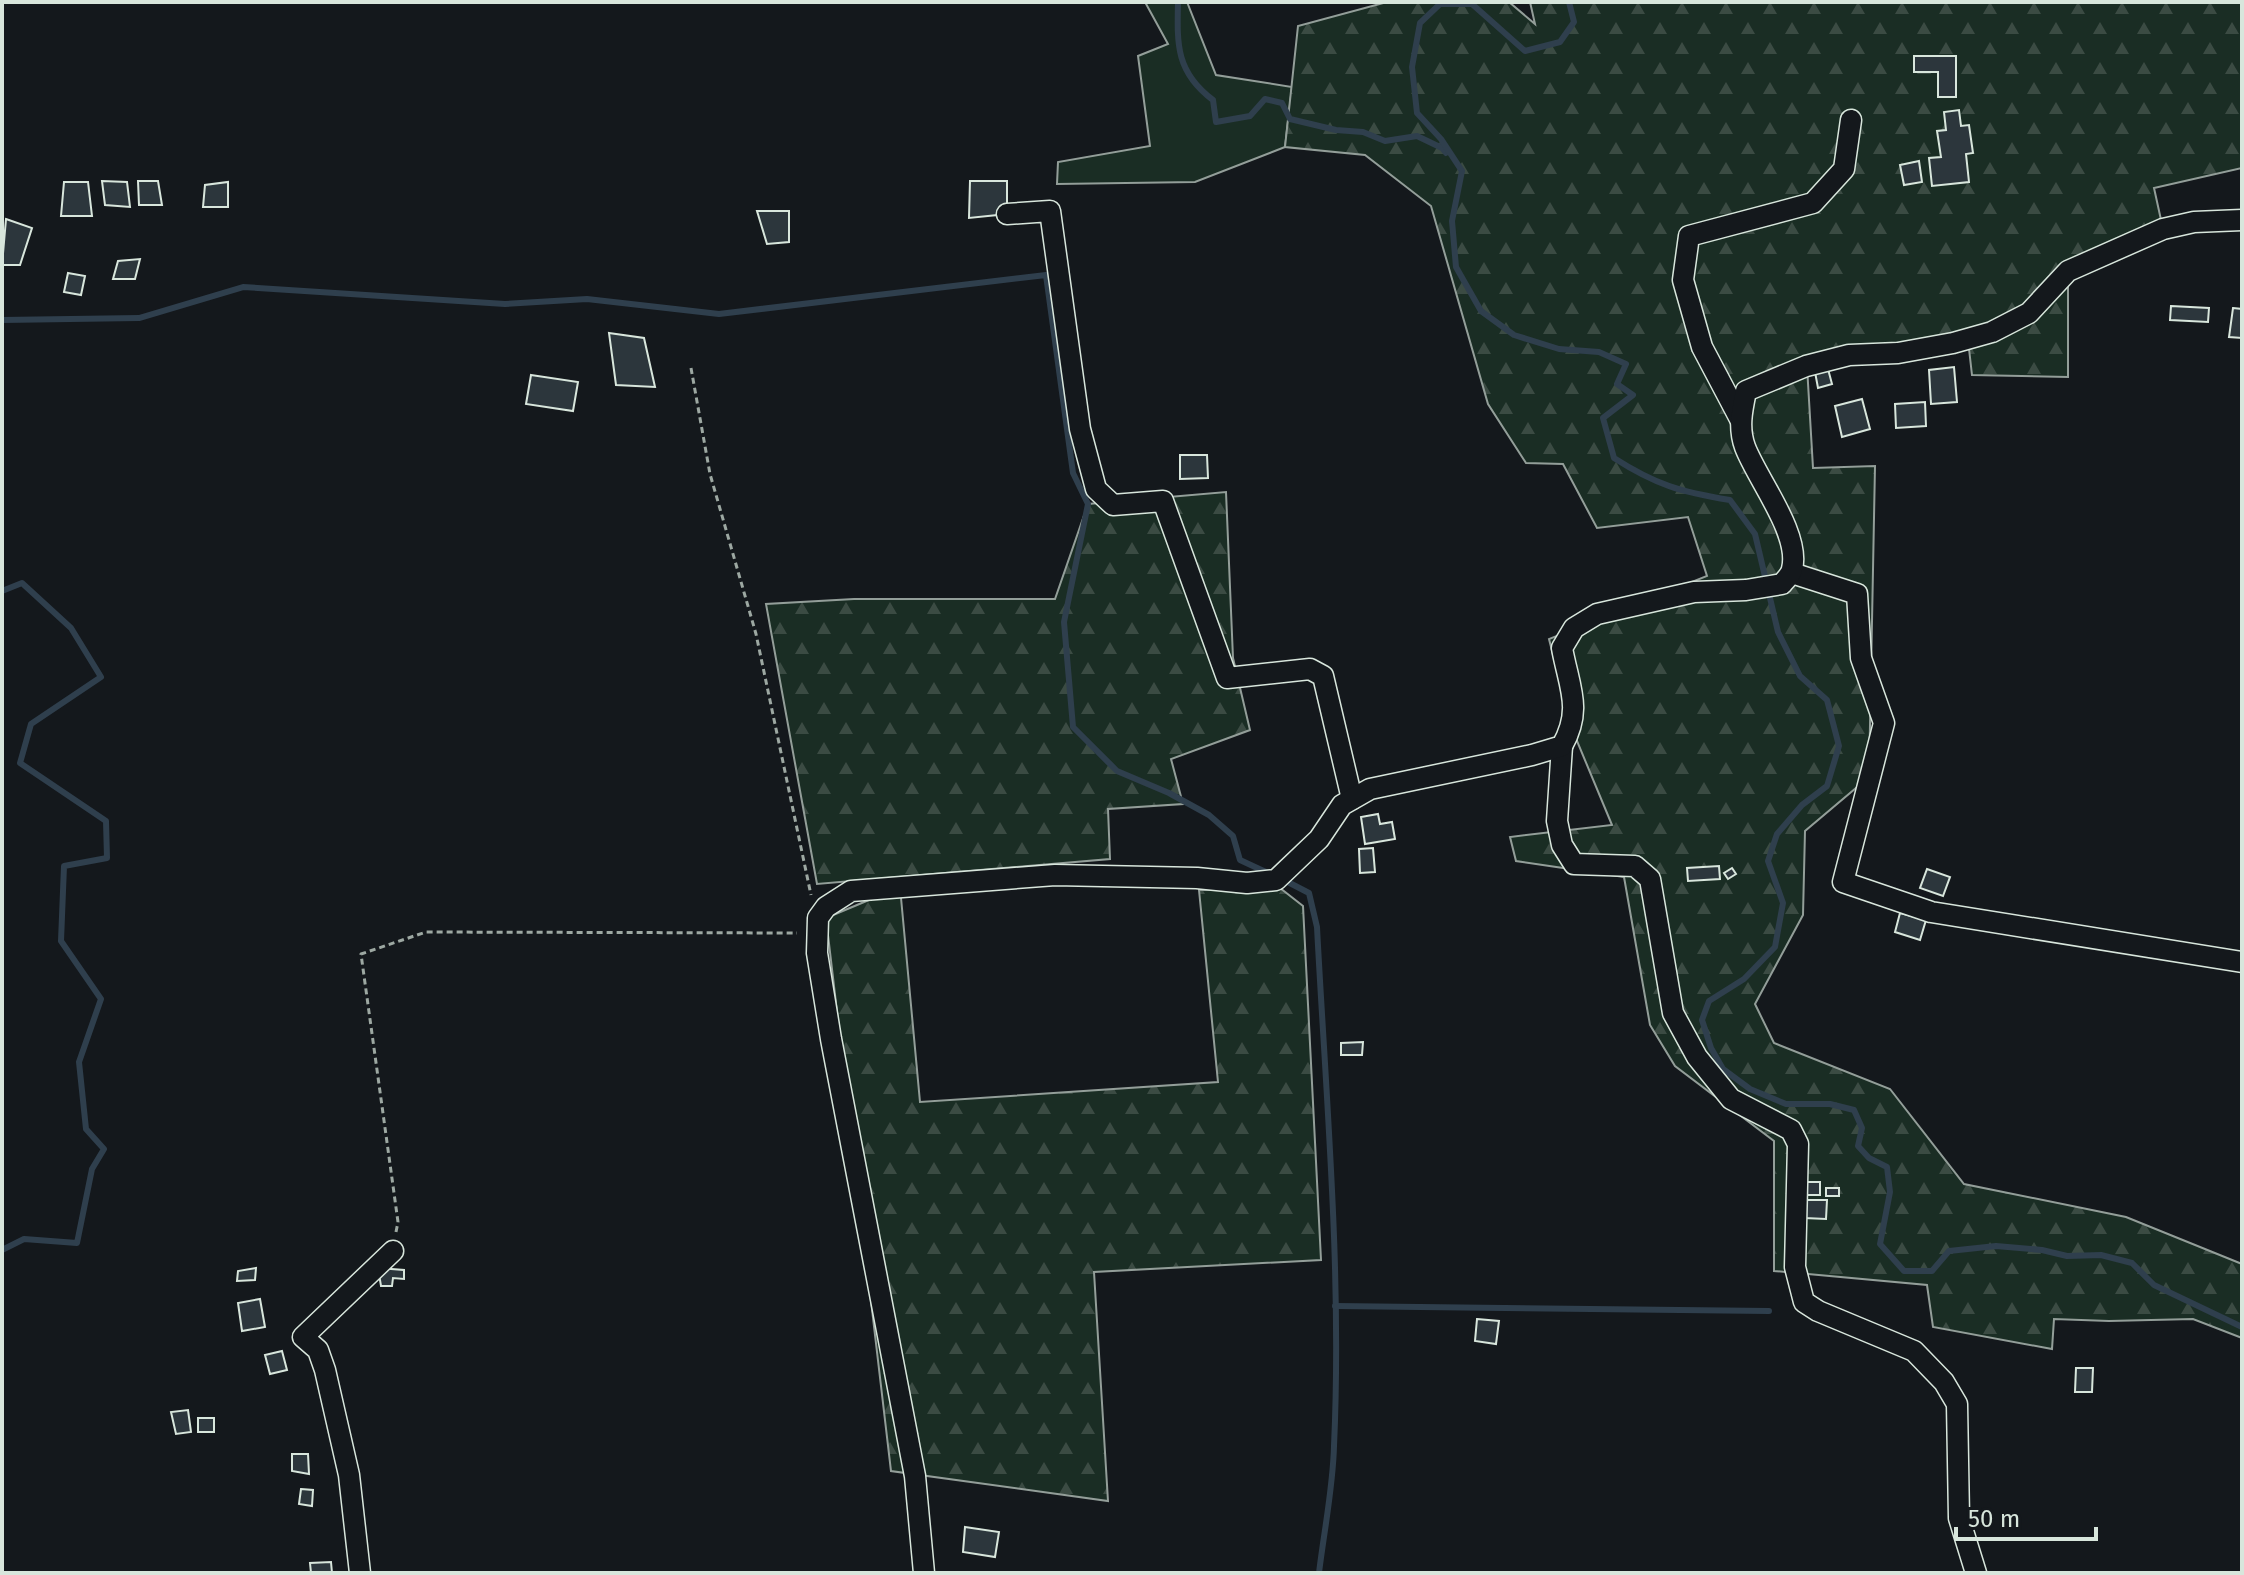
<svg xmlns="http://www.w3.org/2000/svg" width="2244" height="1575" viewBox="0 0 2244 1575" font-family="'Fira Sans',sans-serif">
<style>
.green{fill:#1a2d24;stroke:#939e99;stroke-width:2}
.forest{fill:url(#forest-firs);stroke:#939e99;stroke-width:2}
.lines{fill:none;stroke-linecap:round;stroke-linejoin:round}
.stream{stroke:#2f3f4d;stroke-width:6}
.building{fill:#2c363c;stroke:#d8e6dc;stroke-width:2}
.minor-casing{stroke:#d8e6dc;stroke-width:23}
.path{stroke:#9da8a2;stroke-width:3;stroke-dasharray:6 4;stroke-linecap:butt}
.minor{stroke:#14181c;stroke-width:20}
</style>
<defs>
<pattern id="forest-firs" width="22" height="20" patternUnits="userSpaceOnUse" patternTransform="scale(2)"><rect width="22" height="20" fill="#1a2d24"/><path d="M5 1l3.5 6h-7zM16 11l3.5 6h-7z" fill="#3b4b43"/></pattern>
</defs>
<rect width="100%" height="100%" fill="#14181c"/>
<polygon class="green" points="1145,2 1187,2 1216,75 1292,87 1285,147 1195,182 1057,184 1058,162 1150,146 1138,56 1168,44"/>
<g class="forest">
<polygon points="1387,2 1509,2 1535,24 1530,2 2242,2 2242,168 2154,188 2163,229 2068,271 2068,377 1972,375 1968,340 1807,366 1813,468 1875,466 1869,777 1805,831 1803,915 1755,1004 1774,1043 1890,1089 1964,1184 2126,1217 2242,1264 2242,1338 2193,1319 2109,1321 2054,1319 2052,1349 1933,1327 1927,1285 1774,1271 1774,1141 1675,1066 1650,1025 1624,877 1516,861 1510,837 1612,825 1572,729 1549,639 1707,576 1688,517 1597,528 1563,464 1526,463 1488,404 1431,206 1365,155 1285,147 1298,26"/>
<polygon points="1226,492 1233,658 1250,730 1171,759 1183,804 1108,809 1110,859 817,884 766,604 854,599 1055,599 1088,504"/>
<polygon points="900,887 920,1102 1218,1082 1199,890 1280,888 1303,906 1321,1260 1094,1272 1108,1501 891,1471 826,918"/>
</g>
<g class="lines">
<g class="stream">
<path d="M1178,2C1177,45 1176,72 1213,100L1216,122L1250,116L1265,99L1282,103L1290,119L1336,130L1363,132L1385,141L1417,136L1442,148L1446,153"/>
<path d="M1569,2L1574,22L1560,42L1525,51L1472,4H1440L1420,23L1412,67L1417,113L1441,139L1462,171L1452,221L1456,267L1481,311L1514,335L1559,349L1599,352L1626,364L1617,384L1633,395L1603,418L1614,458C1656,485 1681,492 1730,500L1755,534L1778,632L1800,676L1827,700L1839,746L1827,786L1802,805L1777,834L1768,861L1783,903L1775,947L1744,979L1709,1001L1702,1020L1711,1048L1723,1069L1750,1089L1786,1104H1830L1854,1110L1862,1128L1858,1146L1869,1158L1887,1167L1890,1192L1880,1244L1904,1271H1932L1949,1251L1996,1246L2042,1250L2067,1256L2101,1255L2132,1263L2154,1285L2242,1327"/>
<polyline points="2,320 139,318 243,287 505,304 587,299 719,314 1046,275 1073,473 1088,504 1064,622 1073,727 1117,771 1169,793 1209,815 1233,836 1240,860 1268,873"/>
<polyline points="2,591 22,583 71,628 101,677 31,724 20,763 106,821 107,858 64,866 61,941 101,999 79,1062 86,1129 104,1149 92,1169 77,1243 24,1239 2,1250"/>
<path d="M1282,879L1309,893L1317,927C1326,1099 1342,1273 1334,1446C1333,1488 1324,1531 1319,1573"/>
<polyline points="1335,1306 1769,1311"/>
</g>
</g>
<g class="building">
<polygon points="1914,56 1956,56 1956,97 1938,97 1938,72 1914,72"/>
<polygon points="1959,110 1961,126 1969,125 1973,153 1966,154 1969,182 1932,186 1929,158 1941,157 1937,131 1946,130 1944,112"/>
<polygon points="1919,161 1922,182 1904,185 1900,165"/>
<polygon points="102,181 127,182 130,207 105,205"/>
<polygon points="138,181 158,181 162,205 139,205"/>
<polygon points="970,181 1007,181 1007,214 969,218"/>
<polygon points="64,182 88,182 92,216 61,216"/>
<polygon points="228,182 228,207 203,207 205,185"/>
<polygon points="757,211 789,211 789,242 767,244"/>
<polygon points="6,219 32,228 20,265 2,265"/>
<polygon points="140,259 135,279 113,279 118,261"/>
<polygon points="68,273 85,276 81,295 64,292"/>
<polygon points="2171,306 2209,308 2208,322 2170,320"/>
<polygon points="2233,308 2242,309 2242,338 2229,337"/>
<polygon points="609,333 644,338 655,387 616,385"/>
<polygon points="1954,367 1957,402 1931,404 1929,370"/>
<polygon points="1828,369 1832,384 1818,388 1815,372"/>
<polygon points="531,375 578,382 573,411 526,404"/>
<polygon points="1862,399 1870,429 1842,437 1835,406"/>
<polygon points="1925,402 1926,426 1896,428 1895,404"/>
<polygon points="1180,455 1207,455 1208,478 1180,479"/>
<polygon points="1378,814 1380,824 1392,822 1395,839 1365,844 1361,817"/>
<polygon points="1373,848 1375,872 1360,873 1359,849"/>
<polygon points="1719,866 1720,879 1688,881 1687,868"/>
<polygon points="1732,868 1736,874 1728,879 1724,873"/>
<polygon points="1927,869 1950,877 1943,896 1920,888"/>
<polygon points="1900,913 1926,920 1920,940 1895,932"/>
<polygon points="1363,1042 1362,1055 1341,1055 1341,1043"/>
<rect x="1804" y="1182" width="16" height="13"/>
<rect x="1826" y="1188" width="13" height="8"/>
<polygon points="1805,1200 1827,1200 1826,1219 1805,1218"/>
<polygon points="256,1268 255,1280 237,1281 238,1271"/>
<polygon points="378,1268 404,1270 404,1279 393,1278 392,1286 381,1286"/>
<polygon points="260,1299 265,1327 242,1331 238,1303"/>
<polygon points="1477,1319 1499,1321 1496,1344 1475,1341"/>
<polygon points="282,1351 287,1370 270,1374 265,1355"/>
<polygon points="2076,1368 2093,1368 2092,1392 2075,1392"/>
<polygon points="188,1410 191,1432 176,1434 171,1412"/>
<rect x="198" y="1418" width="16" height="14"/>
<polygon points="292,1454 308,1454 309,1474 292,1471"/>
<polygon points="301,1489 313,1490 312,1506 299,1504"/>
<polygon points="965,1527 999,1532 995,1557 963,1552"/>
<polygon points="331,1562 332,1573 311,1573 310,1563"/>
</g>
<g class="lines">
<defs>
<g id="minor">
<polyline points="1007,214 1050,211 1080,429 1096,489 1113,505 1163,501 1227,678 1310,669 1323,676 1352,799"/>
<polyline points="1740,419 1702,347 1683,280 1689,236 1813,203 1844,169 1851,120"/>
<polyline points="1792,573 1857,594 1861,658 1884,723 1843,882 1931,912 2242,962"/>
<polyline points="1562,746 1557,821 1562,845 1574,864 1635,866 1650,879 1673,1013 1697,1057 1731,1099 1791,1130 1798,1144 1795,1267 1804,1302 1818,1311 1914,1351 1944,1382 1957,1404 1959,1518 1976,1573"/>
<polyline points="360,1573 349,1475 325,1370 318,1350 303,1337 393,1251"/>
<path d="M924,1573L915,1476L831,1039L817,953L818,918L826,907L851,891L1055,875L1197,878L1247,883L1276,880L1319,839L1342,805L1370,789L1532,755L1562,746C1583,709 1569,687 1562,648L1574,628L1597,614L1694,592L1746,590L1782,584C1786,579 1791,575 1792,569C1801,534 1757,479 1745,447C1738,428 1742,410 1746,391L1806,366L1849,355L1898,353L1953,343L1992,332L2029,313L2068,271L2163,229L2194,222L2242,220"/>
</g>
</defs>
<use href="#minor" class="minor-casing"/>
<g class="path">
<polyline points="691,368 710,474 756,634 811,895"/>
<polyline points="396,1232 398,1222 361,954 426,932 797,933"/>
</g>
<use href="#minor" class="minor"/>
</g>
<rect width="2244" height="1575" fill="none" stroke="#d8e6dc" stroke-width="8"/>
<path d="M1956 1527v12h140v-12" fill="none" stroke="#d8e6dc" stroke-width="4"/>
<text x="1968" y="1527" font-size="24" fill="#d8e6dc" stroke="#14181c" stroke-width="6" paint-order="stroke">50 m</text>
</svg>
